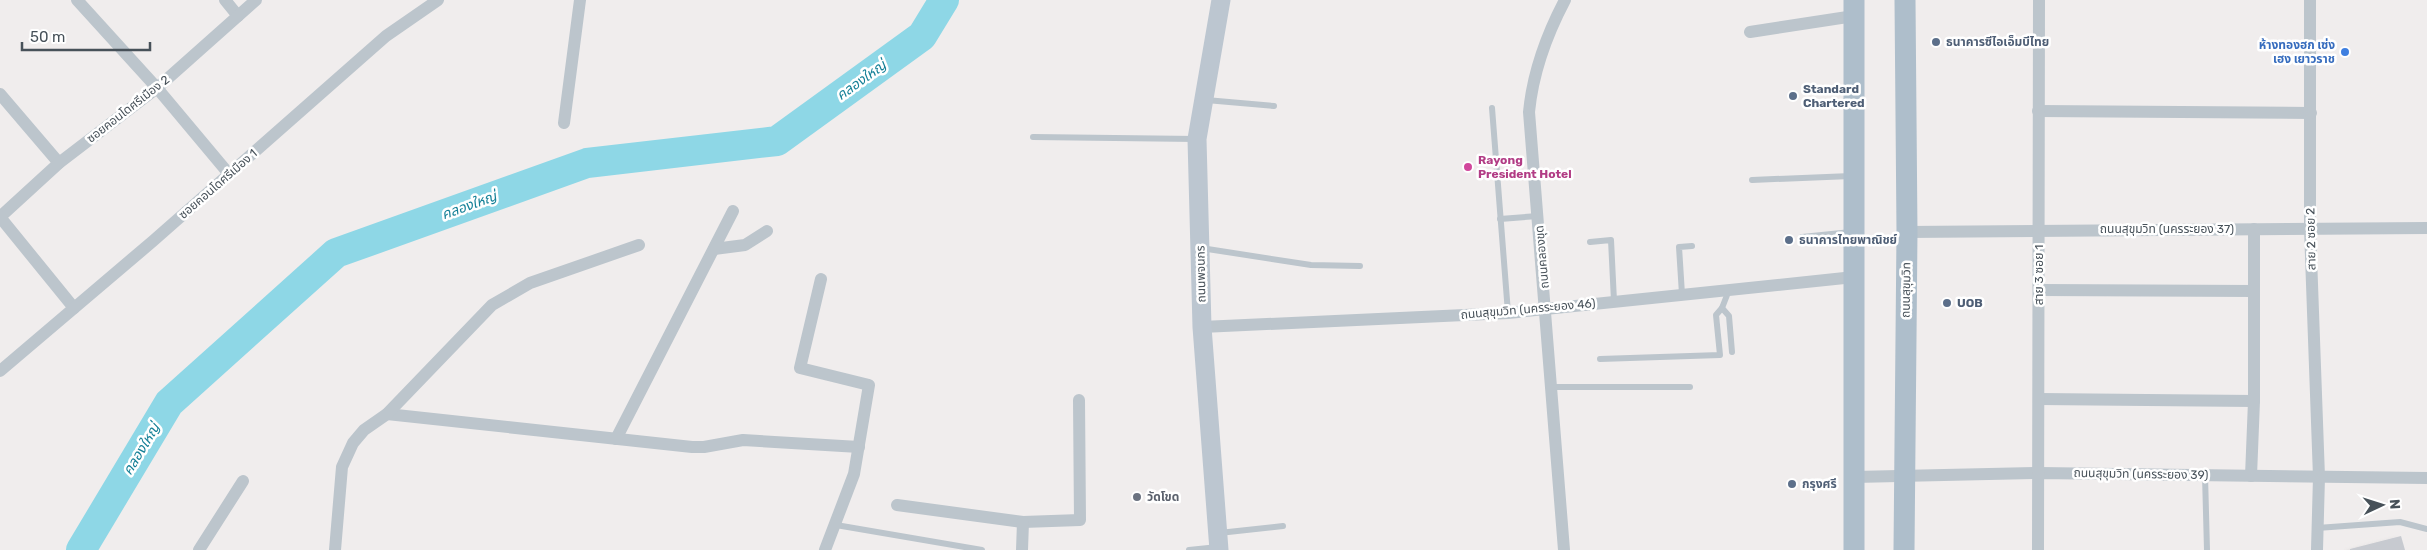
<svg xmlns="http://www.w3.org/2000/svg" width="2427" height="550" viewBox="0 0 2427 550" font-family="Rubik,'Noto Sans Thai',sans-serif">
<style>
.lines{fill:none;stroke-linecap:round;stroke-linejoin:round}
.river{stroke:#8ed7e6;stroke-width:30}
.building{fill:#c7cad0;filter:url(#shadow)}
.lane{stroke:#bcc5cc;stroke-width:6}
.street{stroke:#bcc5cc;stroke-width:12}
.secondary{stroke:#bcc6d0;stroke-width:19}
.primary{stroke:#aebecb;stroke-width:21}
.service-dot{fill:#5c6f8a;stroke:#fff;stroke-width:2}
.shop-dot{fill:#3f7fe0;stroke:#fff;stroke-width:2}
.hotel-dot{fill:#d1479c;stroke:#fff;stroke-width:2}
.worship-dot{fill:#6b7280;stroke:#fff;stroke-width:2}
.labels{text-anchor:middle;stroke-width:5;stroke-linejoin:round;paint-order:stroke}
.service-label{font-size:12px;font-weight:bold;fill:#4e5e75;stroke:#fff;text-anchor:start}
.shop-label{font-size:12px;font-weight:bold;fill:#366cbe;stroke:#fff;text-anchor:end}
.street-label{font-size:12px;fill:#475159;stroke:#fff}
.hotel-label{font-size:12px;font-weight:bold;fill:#b23c85;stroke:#fff;text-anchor:start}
.worship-label{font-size:12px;font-weight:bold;fill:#5b616d;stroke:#fff;text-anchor:start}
.water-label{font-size:14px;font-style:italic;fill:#158097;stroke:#fff}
</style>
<defs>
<filter id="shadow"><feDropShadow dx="-4.5" dy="4.5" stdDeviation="2.5" flood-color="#0004"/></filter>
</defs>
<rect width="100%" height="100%" fill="#f0eded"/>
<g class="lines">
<polyline class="river" points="81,550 169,403 336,253 587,163 777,141 922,36 944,0"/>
</g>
<polygon class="building" points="2401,536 2405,550 2350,550 2350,549"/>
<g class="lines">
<g class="lane">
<polyline points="1206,100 1274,106"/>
<polyline points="1492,108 1508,313"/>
<polyline points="1033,137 1196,139"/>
<polyline points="1752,180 1851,176"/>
<polyline points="1500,219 1538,216"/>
<polyline points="1802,237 1851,232"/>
<polyline points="1590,242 1611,240 1614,301"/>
<polyline points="1201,248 1311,265 1360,266"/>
<polyline points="1729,290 1722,308 1729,316 1732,352"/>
<polyline points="1682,294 1679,247 1692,246"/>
<polyline points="1600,359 1720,355 1716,315 1722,308"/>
<polyline points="1551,387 1690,387"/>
<polyline points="2205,475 2207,550"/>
<polyline points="836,525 982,550"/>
<polyline points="2317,528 2400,522 2427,529"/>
<polyline points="1219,533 1283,526"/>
<polyline points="1189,550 1218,547"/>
</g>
<g class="street">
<polyline points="77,0 157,88 229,174"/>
<polyline points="225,0 238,16"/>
<polyline points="2310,0 2310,229 2319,477 2317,550"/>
<polyline points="1750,32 1854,16"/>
<polyline points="0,94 59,163"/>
<polyline points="2038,111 2311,113"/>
<polyline points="564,123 580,0"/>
<polyline points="0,217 59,163 157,88 256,0"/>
<polyline points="0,217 74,308"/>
<polyline points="1907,232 2427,228"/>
<polyline points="714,249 745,245 767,231"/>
<polyline points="821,279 800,368 869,385 854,474 825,550"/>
<polyline points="2040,290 2254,291"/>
<polyline points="1202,327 1508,313 1854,277"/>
<polyline points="0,371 153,241 386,36 438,0"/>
<polyline points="2039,399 2254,401"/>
<polyline points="387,414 692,447 704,447 743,440 859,447"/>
<polyline points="616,439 733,211"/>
<polyline points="2251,476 2254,401 2254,229"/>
<polyline points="1854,477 2039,473 2427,478"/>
<polyline points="897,505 1023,522 1080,520 1079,400"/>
<polyline points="199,550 243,481"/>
<polyline points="335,550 342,467 353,443 364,430 387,414 492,305 530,283 639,245"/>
<polyline points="1022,550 1023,522"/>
<path d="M1564,550L1529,112C1533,71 1546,36 1565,0"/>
<polyline points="2038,550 2039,0"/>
</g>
<polyline class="secondary" points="1219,550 1202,327 1197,139 1221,0"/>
<g class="primary">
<polyline points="1854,0 1854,550"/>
<polyline points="1904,550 1907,232 1905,0"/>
</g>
</g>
<g class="service-dot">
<circle cx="1936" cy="42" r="5"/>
<circle cx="1793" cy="96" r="5"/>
<circle cx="1789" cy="240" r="5"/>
<circle cx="1947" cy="303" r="5"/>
<circle cx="1792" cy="484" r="5"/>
</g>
<circle class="shop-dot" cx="2345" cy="52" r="5"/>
<circle class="hotel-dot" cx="1468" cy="167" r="5"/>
<circle class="worship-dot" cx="1137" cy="497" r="5"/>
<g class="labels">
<g class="service-label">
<text x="1946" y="46">ธนาคารซีไอเอ็มบีไทย</text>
<text x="1803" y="93">Standard<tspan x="1803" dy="14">Chartered</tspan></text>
<text x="1799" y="244">ธนาคารไทยพาณิชย์</text>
<text x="1957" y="307">UOB</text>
<text x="1802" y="488">กรุงศรี</text>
</g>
<g class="shop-label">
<text x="2335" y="49">ห้างทองฮก เซ่ง<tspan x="2335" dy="14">เฮง เยาวราช</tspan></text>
</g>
<g class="street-label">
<text transform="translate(128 109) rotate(-38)" y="4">ซอยคอนโดศรีเมือง 2</text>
<text transform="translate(218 184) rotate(-41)" y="4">ซอยคอนโดศรีเมือง 1</text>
<text x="2167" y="233">ถนนสุขุมวิท (นครระยอง 37)</text>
<text transform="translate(2311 239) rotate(-91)" y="4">สาย 2 ซอย 2</text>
<text transform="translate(1542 257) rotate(-95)" y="4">ถนนคลองขุด</text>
<text transform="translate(1201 274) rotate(-91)" y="4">ถนนพจนกร</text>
<text transform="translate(2039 275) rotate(-90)" y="4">สาย 3 ซอย 1</text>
<text transform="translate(1906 290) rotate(-89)" y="4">ถนนสุขุมวิท</text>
<text transform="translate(1528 309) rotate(-5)" y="4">ถนนสุขุมวิท (นครระยอง 46)</text>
<text transform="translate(2141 474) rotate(1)" y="4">ถนนสุขุมวิท (นครระยอง 39)</text>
</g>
<g class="hotel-label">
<text x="1478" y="164">Rayong<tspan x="1478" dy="14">President Hotel</tspan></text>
</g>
<g class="worship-label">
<text x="1147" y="501">วัดโขด</text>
</g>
<g class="water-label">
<text transform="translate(861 80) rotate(-36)" y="5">คลองใหญ่</text>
<text transform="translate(469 205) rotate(-20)" y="5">คลองใหญ่</text>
<text transform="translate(141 449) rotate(-59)" y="5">คลองใหญ่</text>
</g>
</g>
<g transform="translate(2382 505) rotate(86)" stroke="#ffffff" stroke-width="4" paint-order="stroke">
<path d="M0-4L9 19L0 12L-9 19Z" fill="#475159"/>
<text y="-8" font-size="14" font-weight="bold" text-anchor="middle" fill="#475159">N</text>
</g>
<path d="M22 42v8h128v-8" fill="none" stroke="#475159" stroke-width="2.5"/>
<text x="30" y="42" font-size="15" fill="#475159" stroke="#ffffff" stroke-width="4" paint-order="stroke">50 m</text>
</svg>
